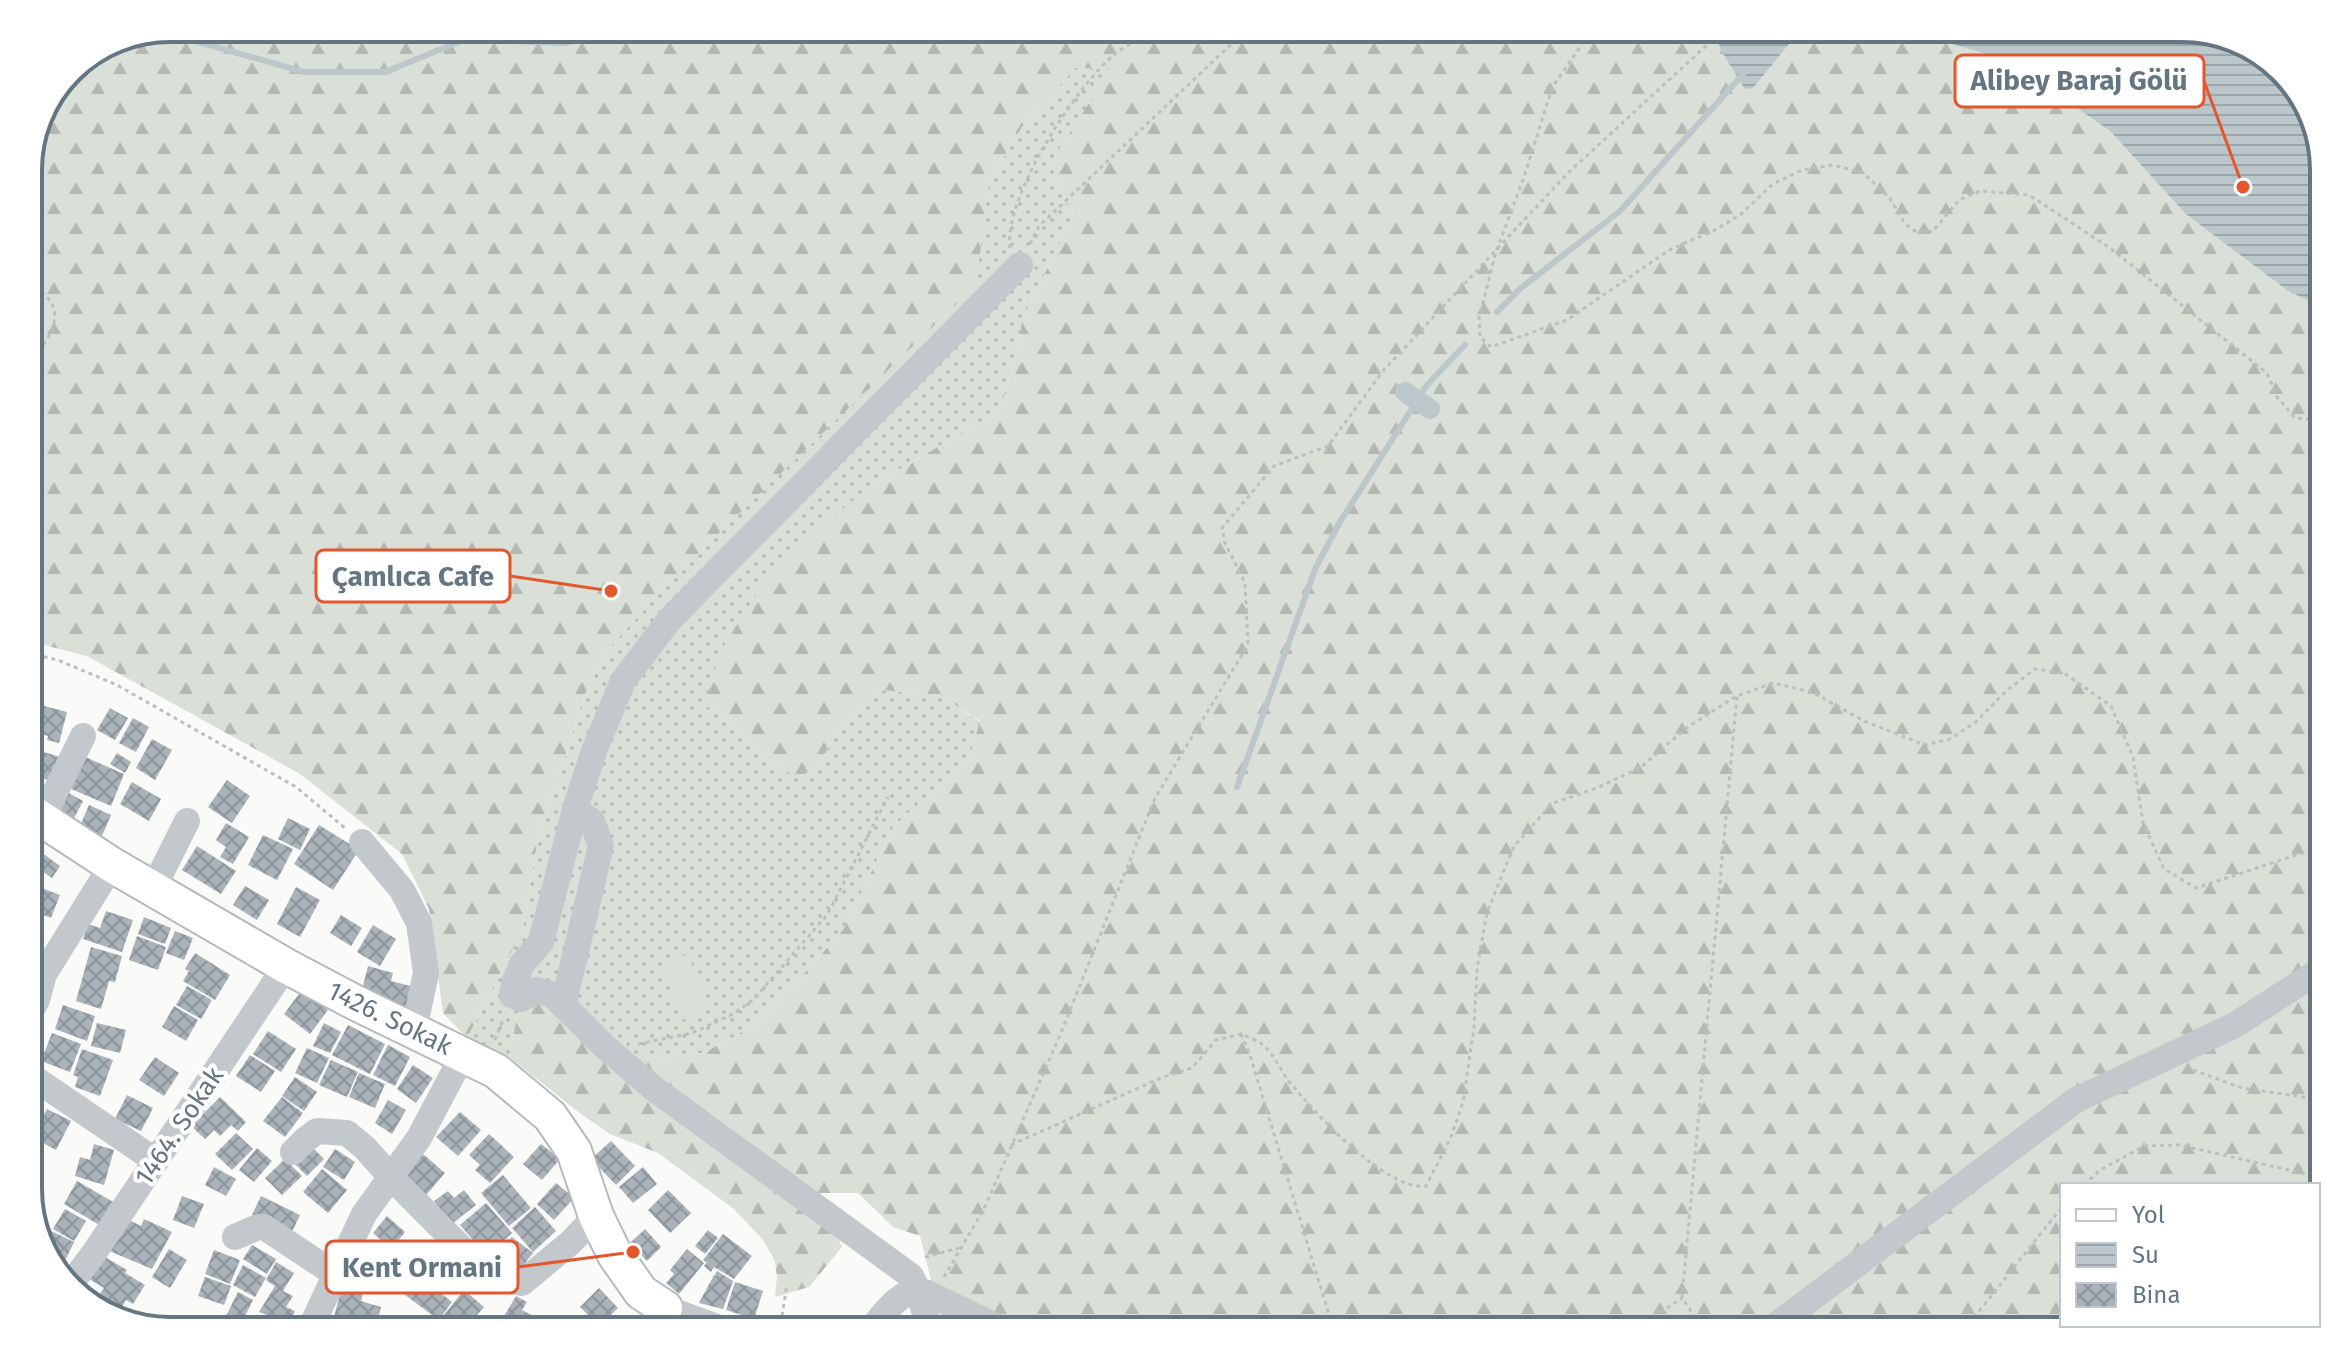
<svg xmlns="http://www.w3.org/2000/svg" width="2352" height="1359" viewBox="0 0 2352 1359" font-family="'Fira Sans',sans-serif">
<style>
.grass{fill:url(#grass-dots)}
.forest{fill:url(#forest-firs)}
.pitch{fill:#dadfd7}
.water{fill:url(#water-rules)}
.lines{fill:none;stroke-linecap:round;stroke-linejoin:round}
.stream{stroke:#bbc7cb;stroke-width:6}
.canal{stroke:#bbc7cb;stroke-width:20}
.building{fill:url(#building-cross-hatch)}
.major-casing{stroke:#b5babe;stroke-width:38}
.path{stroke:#bbbfc2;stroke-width:3;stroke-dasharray:4 4;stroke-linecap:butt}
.minor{stroke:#c3c8cc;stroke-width:26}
.major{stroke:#fff;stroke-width:34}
.labels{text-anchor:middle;stroke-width:8;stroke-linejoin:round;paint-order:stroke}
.street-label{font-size:26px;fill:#657683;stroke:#fff}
.rim{fill:none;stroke:#657683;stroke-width:4}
.leader{fill:none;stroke:#e4572e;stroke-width:3}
.callout-dot{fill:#e4572e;stroke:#fff;stroke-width:3}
.callout{fill:#fff;stroke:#e4572e;stroke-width:3}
.callout-label{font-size:28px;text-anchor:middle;font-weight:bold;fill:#657683}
</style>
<defs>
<pattern id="grass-dots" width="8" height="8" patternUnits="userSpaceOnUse" patternTransform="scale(2)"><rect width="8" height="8" fill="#dadfd7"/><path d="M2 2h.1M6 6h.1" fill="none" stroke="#b4b9b4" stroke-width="1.8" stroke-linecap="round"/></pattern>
<pattern id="forest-firs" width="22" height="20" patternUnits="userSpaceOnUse" patternTransform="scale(2)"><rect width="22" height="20" fill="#dadfd7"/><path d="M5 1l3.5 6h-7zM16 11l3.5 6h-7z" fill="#b4b9b4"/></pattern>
<pattern id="water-rules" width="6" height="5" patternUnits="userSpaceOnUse" patternTransform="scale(2)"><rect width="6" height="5" fill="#bbc7cb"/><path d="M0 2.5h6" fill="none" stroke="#9ca6aa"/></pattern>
<pattern id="building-cross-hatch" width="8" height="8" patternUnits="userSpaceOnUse" patternTransform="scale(2)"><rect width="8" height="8" fill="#aab3b9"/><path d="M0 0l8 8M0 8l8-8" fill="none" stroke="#8e969c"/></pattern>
</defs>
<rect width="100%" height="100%" fill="#fafaf8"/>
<polygon class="grass" points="1075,68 1112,69 1053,159 1057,187 1074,214 1022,320 1018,347 1000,410 868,488 705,704 764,756 797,778 816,768 843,725 883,690 941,696 980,722 970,756 893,827 843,930 793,986 750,1028 703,1053 656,1057 601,1057 518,1013 509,1057 467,1038 523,929 537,843 585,694 609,648 685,566 975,285 989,182 1022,127"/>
<polygon class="forest" points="170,28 1716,28 1720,49 1753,88 1790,43 1809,28 1911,28 1939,40 2009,61 2110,131 2187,214 2288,291 2324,308 2324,1190 2318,1212 2318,1185 2062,1185 2062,1325 2205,1325 2183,1331 944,1331 920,1236 893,1227 858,1193 819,1193 842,1247 809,1287 775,1297 777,1277 775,1261 763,1240 734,1209 658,1153 610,1134 581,1114 509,1057 518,1013 544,1001 601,1057 656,1057 703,1053 750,1028 793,986 843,930 893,827 970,756 980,721 941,696 883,690 843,725 816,768 797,778 764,756 705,704 721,650 774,566 868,488 1000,410 1018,347 1022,320 1074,214 1057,187 1053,159 1111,69 1075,68 1022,127 989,182 976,285 685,566 609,648 585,694 537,843 523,929 467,1038 443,1013 429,909 402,854 300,774 87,656 28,641 28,161 70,69 116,39"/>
<polygon class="pitch" points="688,954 710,1010 684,1020 662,964"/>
<g class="water">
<polygon points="1716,28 1809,28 1790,43 1753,88 1745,89 1720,49"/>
<polygon points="1911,28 2182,28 2253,47 2305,98 2324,161 2324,308 2288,291 2186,214 2110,131 2009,61 1939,40"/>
</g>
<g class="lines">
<g class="stream">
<polyline points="119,38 160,38 192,40 304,72 385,72 466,39 564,43 640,28"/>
<polyline points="1497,312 1521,288 1620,211 1744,73"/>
<polyline points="1237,787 1316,567 1340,522 1427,385 1465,345"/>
</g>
<polyline class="canal" points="1405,392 1430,409"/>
</g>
<g class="building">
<polygon points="33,703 67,712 59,743 47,740 48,736 28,730"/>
<polygon points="110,708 128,718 115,740 97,730"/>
<polygon points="133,718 149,727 136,752 119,743"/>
<polygon points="152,739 172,750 155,780 136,768"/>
<polygon points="28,747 66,759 58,783 28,774"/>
<polygon points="117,753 131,762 125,773 110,764"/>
<polygon points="83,756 124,774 111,806 69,788"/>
<polygon points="227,780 250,796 232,823 208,807"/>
<polygon points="132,782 161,799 149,821 120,804"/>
<polygon points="65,791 83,801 72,822 54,812"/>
<polygon points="89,805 111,815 101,838 79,828"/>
<polygon points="288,818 310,829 300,850 278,839"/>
<polygon points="226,823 249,837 233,864 220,857 226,847 216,840"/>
<polygon points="319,825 359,850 333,890 294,864"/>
<polygon points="28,828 42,836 28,862"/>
<polygon points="263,835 293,849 277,880 248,865"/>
<polygon points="197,846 236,871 221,894 182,870"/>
<polygon points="41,852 60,866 52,878 32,864"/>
<polygon points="34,885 60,895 51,918 28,909 28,888 33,889"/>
<polygon points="245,886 269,900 257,920 233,905"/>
<polygon points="296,887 320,900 300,937 277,924"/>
<polygon points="106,911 133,920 122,952 83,939 88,924 100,928"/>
<polygon points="341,915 362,928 351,946 330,933"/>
<polygon points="144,917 171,928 165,944 138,934"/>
<polygon points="373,925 396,939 380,966 357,952"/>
<polygon points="175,931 193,938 184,960 166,953"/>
<polygon points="137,936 166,947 158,970 129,960"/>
<polygon points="91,947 122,956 115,982 109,981 101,1009 76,1001"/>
<polygon points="195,953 230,975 215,1000 183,981 189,971 185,969"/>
<polygon points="368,966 393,973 391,981 418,988 412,1013 361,994"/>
<polygon points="187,986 212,1000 201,1019 176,1005"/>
<polygon points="302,990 328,1010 310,1034 284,1014"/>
<polygon points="63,1005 95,1016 87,1041 55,1029"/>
<polygon points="174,1006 198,1020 186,1041 162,1027"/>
<polygon points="97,1023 126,1030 120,1053 91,1046"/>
<polygon points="324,1023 341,1032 330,1053 313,1046"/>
<polygon points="348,1025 385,1044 370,1074 332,1055"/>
<polygon points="268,1031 296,1049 281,1072 253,1054"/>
<polygon points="52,1033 81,1044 70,1072 41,1061"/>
<polygon points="388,1045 410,1057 395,1086 373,1075"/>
<polygon points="307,1048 329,1058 317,1083 295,1073"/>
<polygon points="82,1049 113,1060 100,1096 75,1087 78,1077 73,1075"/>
<polygon points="250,1055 275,1071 261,1092 236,1076"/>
<polygon points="155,1057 179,1073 164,1096 139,1080"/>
<polygon points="331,1060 358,1072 347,1097 319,1085"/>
<polygon points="413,1065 433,1078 416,1103 397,1089"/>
<polygon points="359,1073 385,1084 375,1108 349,1097"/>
<polygon points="295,1077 317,1092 304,1111 282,1096"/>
<polygon points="127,1095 153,1108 141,1131 115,1119"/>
<polygon points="220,1097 246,1122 238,1131 231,1125 220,1136 214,1130 205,1139 191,1126"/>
<polygon points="282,1097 303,1113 285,1137 263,1121"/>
<polygon points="388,1100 406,1110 392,1134 375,1123"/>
<polygon points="47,1109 71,1121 56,1150 32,1137"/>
<polygon points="460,1112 481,1130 458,1156 436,1137"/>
<polygon points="236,1133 253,1149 232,1170 215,1154"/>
<polygon points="489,1134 514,1157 490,1183 475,1170 480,1165 469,1155"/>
<polygon points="611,1141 635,1166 616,1185 591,1159"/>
<polygon points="94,1144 114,1150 104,1185 75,1176 80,1157 90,1160"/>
<polygon points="309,1144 324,1159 307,1176 292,1161"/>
<polygon points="541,1144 560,1159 542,1180 523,1164"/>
<polygon points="257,1148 272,1161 254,1182 239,1170"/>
<polygon points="335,1149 355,1162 344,1180 323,1167"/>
<polygon points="423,1154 445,1173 421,1201 399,1182"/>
<polygon points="285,1159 302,1176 282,1195 265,1178"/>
<polygon points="214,1167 236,1179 226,1196 205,1185"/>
<polygon points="643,1167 657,1184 633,1203 619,1187"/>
<polygon points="322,1169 347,1190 328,1213 303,1192"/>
<polygon points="503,1175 531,1208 509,1226 481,1193"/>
<polygon points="77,1181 115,1203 101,1226 64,1204"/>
<polygon points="556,1183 574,1198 554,1220 537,1204"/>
<polygon points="464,1190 476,1205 452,1224 434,1201 448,1191 454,1198"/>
<polygon points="668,1190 691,1213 670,1233 648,1210"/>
<polygon points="182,1196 204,1204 194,1228 173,1220"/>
<polygon points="261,1196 300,1215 291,1234 252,1215"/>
<polygon points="486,1203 512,1233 487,1256 460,1225"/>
<polygon points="535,1207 556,1231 533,1252 512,1228"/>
<polygon points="65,1209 86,1221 74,1241 53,1229"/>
<polygon points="387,1216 405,1232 391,1249 373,1233"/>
<polygon points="123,1217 141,1226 144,1219 172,1232 152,1269 107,1250"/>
<polygon points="645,1229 661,1247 647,1261 630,1243"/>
<polygon points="49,1230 74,1242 64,1263 47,1255 43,1242"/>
<polygon points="708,1230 718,1238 705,1254 695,1246"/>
<polygon points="723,1234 752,1256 734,1279 714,1267 711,1272 704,1266 711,1257 706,1262 703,1260"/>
<polygon points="512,1237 533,1253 519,1271 496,1253"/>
<polygon points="252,1245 276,1259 267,1274 243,1259"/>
<polygon points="169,1249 187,1260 170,1288 152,1277"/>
<polygon points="687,1249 704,1263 679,1294 666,1283 674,1274 670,1270"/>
<polygon points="214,1250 240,1260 230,1284 205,1274"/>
<polygon points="103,1256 127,1270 125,1273 145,1285 133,1304 126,1300 119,1313 96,1300 104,1288 89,1279"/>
<polygon points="276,1262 294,1273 283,1291 293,1296 286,1307 295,1311 291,1320 302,1326 298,1331 258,1331 267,1315 259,1312 275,1286 266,1280"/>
<polygon points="243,1265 266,1278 255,1297 233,1285"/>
<polygon points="347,1267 369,1273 361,1301 381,1307 376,1328 334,1317"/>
<polygon points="717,1271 733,1281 723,1309 699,1303 714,1275 717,1276 715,1274"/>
<polygon points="205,1277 231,1286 224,1305 198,1296"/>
<polygon points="412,1278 429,1291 432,1286 452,1302 439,1320 401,1292"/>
<polygon points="735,1282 763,1291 754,1319 726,1310"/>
<polygon points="599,1288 618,1308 599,1326 580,1307"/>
<polygon points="464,1290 484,1307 463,1331 444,1315"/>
<polygon points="238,1292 253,1300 241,1324 226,1316"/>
<polygon points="516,1296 527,1302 522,1310 535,1317 527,1331 501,1331 497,1328"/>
<polygon points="330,1318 364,1331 325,1331"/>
</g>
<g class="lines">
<defs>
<polyline id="major" points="28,810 112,865 286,966 356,1003 496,1071 550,1116 574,1151 596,1216 615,1255 641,1292 665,1308"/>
</defs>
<use href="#major" class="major-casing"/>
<g class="path">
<polyline points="1223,28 1241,35 1249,28"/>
<polyline points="1593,28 1552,88 1524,177 1496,252 1479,318 1480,337 1491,347 1567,320 1671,249 1715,230 1740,215 1773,184 1802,170 1833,165 1863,173 1889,197 1905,224 1918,233 1933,231 1959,200 1980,191 2029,195 2110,248 2267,373 2277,397 2295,418 2322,420 2324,418"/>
<polyline points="1030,244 1039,226 1241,35"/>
<path d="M1010,248C1004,196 1076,86 1116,53C1129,44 1145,36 1158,28"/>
<path d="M28,283C72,306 54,335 28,364"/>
<polyline points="28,653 58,660 117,685 296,787 345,828"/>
<polyline points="1241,1034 1249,1052 1334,1331"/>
<polyline points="495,1040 504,1017"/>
<polyline points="638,1044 692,1033 733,1014 754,999 827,915 888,797"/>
<polyline points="2193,1070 2242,1088 2324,1100"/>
<path d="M1011,1145L1163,1077L1192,1068L1216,1040L1241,1034C1248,1037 1257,1040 1263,1045C1273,1053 1280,1069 1288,1080C1312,1110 1385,1191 1426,1186L1451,1137L1463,1102L1474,1028L1477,969L1487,912L1514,846L1553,803L1597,788L1641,767L1689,726L1737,696L1773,683L1812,692L1864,721L1925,745L1950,739L1976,722L2006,691L2035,669L2064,673L2111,706L2133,757L2143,823L2164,869L2196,888L2324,846"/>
<polyline points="2084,1185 2100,1170 2144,1146 2179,1145 2324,1178"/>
<polyline points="925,1257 959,1248"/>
<polyline points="944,1277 984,1209 1058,1040 1155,798 1248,645 1245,583 1225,543 1222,528 1274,466 1328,446 1383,371 1568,173 1707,45"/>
<polyline points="777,1331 782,1316 787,1284"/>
<polyline points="1634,1331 1682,1298"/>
<polyline points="1705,1331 1682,1298 1737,696"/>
<polyline points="1954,1331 1976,1315 2062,1207"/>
</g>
<g class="minor">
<polyline points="42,819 83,736"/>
<polyline points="362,842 402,890 419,923 426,973 414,1030"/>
<polyline points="153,889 187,821"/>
<polyline points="563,1006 601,846 592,821 575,809"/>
<polyline points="28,1016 37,1000 44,974 112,865"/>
<polyline points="28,1074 156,1161"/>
<polyline points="293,1152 305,1140 317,1131 347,1133 365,1148 391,1177 489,1276 522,1283 570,1243 596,1216"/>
<polyline points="235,1237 258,1227 264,1227 335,1274"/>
<polyline points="70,1285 94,1253 286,966"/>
<polyline points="95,1308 107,1314"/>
<polyline points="665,1308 728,1331"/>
<polyline points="309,1331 364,1214 419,1138 463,1055"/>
<polyline points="647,1331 665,1308"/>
<path d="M870,1331C883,1315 901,1286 925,1292L1006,1331"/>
<polyline points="930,1331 918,1290 911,1276 653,1088 603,1045 553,995 536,990 521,999 512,995 514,983 522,964 541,942 575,809 594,751 623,681 670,619 1020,265"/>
<polyline points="1768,1331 2076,1100 2235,1025 2314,974 2324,962"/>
</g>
<use href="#major" class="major"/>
</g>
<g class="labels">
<g class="street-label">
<text transform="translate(390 1018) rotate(26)" y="9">1426. Sokak</text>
<text transform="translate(179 1126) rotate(-56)" y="9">1464. Sokak</text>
</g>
</g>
<path d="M0 0H2352V1359H0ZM170 42H2182A128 128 0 0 1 2310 170V1189A128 128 0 0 1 2182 1317H170A128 128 0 0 1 42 1189V170A128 128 0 0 1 170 42Z" fill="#fff" fill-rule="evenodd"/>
<path class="rim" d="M170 42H2182A128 128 0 0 1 2310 170V1189A128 128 0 0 1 2182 1317H170A128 128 0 0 1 42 1189V170A128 128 0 0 1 170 42Z"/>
<path class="leader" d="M2243 187L2204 81M611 591L510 576M633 1252L518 1267"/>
<g class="callout-dot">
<circle cx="2243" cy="187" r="8"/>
<circle cx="611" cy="591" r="8"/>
<circle cx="633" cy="1252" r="8"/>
</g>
<g class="callout">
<rect x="1955" y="55" width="249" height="52" rx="8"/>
<rect x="316" y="550" width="194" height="52" rx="8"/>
<rect x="326" y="1241" width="192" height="52" rx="8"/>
</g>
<g class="callout-label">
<text x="2079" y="90">Alibey Baraj Gölü</text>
<text x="413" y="586">Çamlıca Cafe</text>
<text x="422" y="1277">Kent Ormani</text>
</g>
<rect x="2060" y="1183" width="260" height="144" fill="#ffffff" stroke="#c1c8cd" stroke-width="2"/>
<rect x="2076" y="1209" width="40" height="12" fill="#ffffff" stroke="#c1c8cd" stroke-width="2"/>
<text x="2132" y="1223" font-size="24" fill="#657683">Yol</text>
<rect x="2076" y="1243" width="40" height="24" fill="url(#water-rules)" stroke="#c1c8cd" stroke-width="2"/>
<text x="2132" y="1263" font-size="24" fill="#657683">Su</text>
<rect x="2076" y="1283" width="40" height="24" fill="url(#building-cross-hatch)" stroke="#c1c8cd" stroke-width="2"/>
<text x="2132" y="1303" font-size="24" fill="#657683">Bina</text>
</svg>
